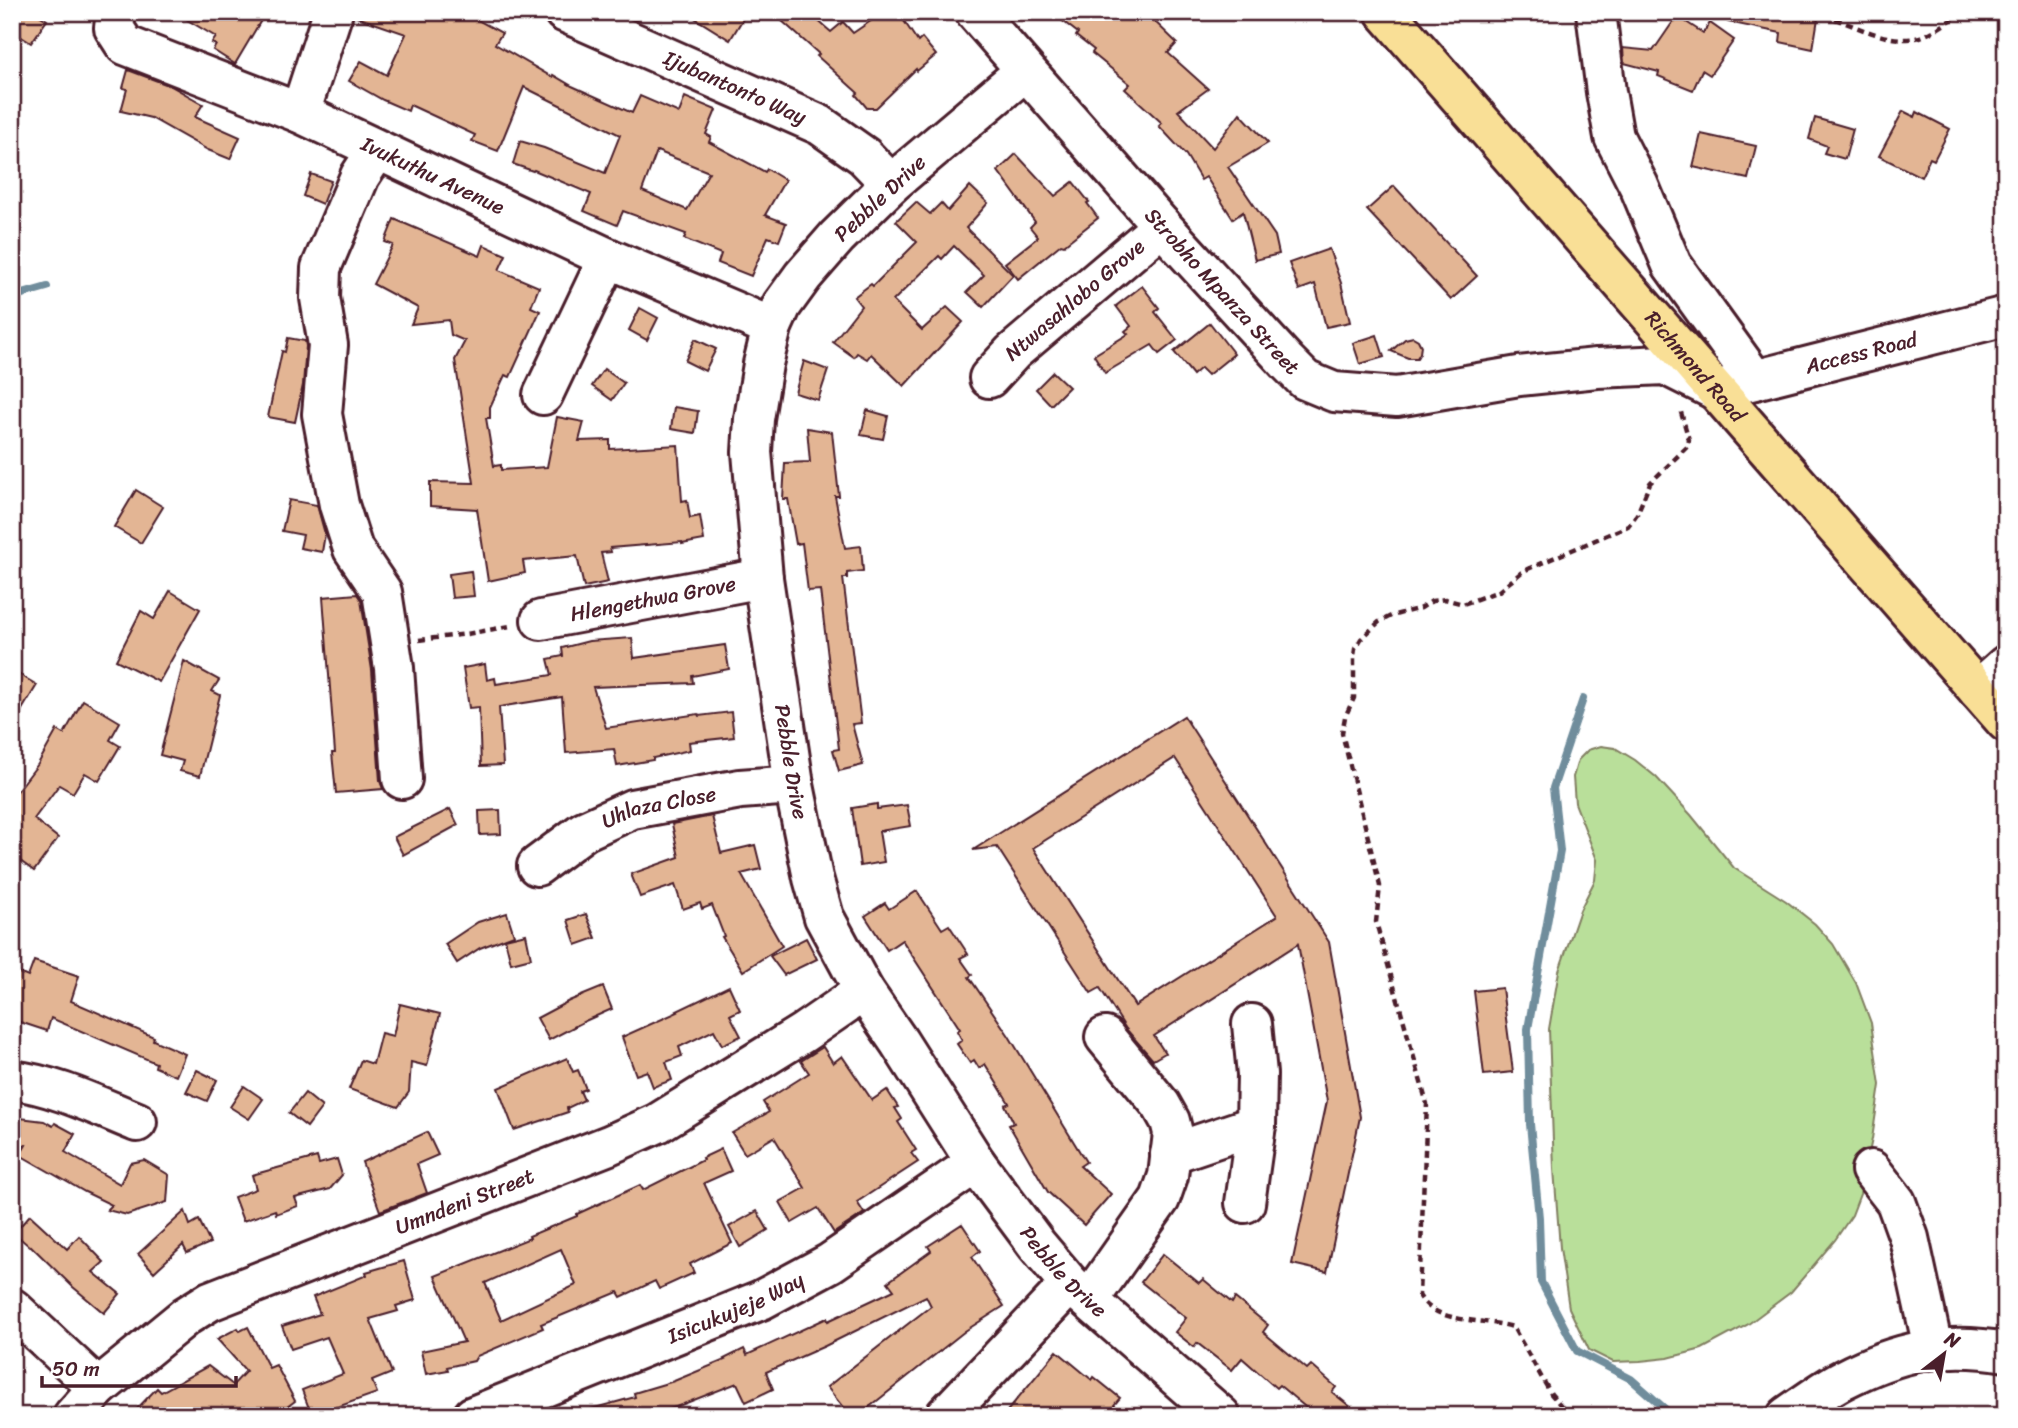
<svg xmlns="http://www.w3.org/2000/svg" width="2018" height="1428" viewBox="0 0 2018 1428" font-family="Sriracha,sans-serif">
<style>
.green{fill:#b9df9a;stroke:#827f62;stroke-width:2}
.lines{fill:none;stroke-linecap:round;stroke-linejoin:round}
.stream{stroke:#6f8d9c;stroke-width:8}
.building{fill:#e3b594;stroke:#4a1f2b;stroke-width:2;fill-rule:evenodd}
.minor-casing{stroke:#4a1f2b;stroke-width:44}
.highway-casing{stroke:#4a1f2b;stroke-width:44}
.path{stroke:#4a1f2b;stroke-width:4.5;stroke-dasharray:7 5;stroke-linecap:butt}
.minor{stroke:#fff;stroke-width:38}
.highway{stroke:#f9df96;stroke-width:38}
.labels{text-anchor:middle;stroke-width:5;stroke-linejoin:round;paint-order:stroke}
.street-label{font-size:21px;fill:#4a1f2b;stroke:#fff}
</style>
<rect width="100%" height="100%" fill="#fff"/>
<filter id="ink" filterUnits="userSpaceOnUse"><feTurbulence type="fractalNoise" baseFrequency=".0143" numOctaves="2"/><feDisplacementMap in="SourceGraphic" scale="14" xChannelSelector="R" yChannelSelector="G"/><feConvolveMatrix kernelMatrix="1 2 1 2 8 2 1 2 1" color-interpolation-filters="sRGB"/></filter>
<g filter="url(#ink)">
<polygon class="green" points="1601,746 1615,748 1635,760 1656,777 1691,815 1734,868 1786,901 1815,924 1833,944 1856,983 1871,1023 1880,1085 1872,1139 1860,1194 1852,1215 1835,1240 1791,1292 1747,1325 1702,1349 1668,1358 1640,1361 1613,1362 1589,1350 1569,1308 1560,1248 1554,1169 1549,1029 1559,971 1580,910 1595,880 1597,860 1575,803 1573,777 1578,760 1588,750"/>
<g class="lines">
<g class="stream">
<polyline points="12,297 47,287"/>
<polyline points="1583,699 1553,788 1560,851 1528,1029 1530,1124 1539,1218 1541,1282 1577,1351 1631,1379 1673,1416"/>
</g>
</g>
<g class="building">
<polygon points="12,12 34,12 47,20 31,43 12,31"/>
<polygon points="174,12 266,12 235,64 213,50 216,45 212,43 216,37"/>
<path d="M355,12H463L502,33L495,44L552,77L553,75L572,86L632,113L640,96L679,113L685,97L716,110L706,134L711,137L709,142L765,172L767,169L785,180L765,215L786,223L779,241L768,237L751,276L718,263L721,254L684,239L686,234L623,211L617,225L584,211L591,194L534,170L533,171L513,164L520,141L544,148L605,173L620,135L524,87L498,151L472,141L475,135L410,105L408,111L383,100L349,81L361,61L387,75L406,34L354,16ZM657,151L709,172L687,210L642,191Z"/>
<polygon points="685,12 747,12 730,40"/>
<polygon points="772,12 808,12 831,32 843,22 853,33 884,12 898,12 918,42 922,38 936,55 917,71 916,69 876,108 867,108 856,95 858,93 817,56 819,54"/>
<polygon points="1051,12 1145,12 1177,43 1168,53 1208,89 1178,111 1213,148 1240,113 1268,143 1228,167 1275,236 1279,254 1255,260 1243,212 1233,219 1206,177 1201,180 1186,155 1159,126 1162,123 1125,89 1130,84 1092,53 1094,50 1076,36 1078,33"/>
<polygon points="1729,12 1819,12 1813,49 1780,42 1781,33 1728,22"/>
<polygon points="1677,16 1703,33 1710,23 1734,40 1710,75 1702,70 1693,90 1658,76 1659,72 1624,63 1623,48 1653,51"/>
<polygon points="128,70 171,86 203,104 195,117 240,137 230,159 208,150 151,118 121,111 127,89 123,88"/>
<polygon points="1903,111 1915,117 1917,112 1950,129 1934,160 1930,158 1921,177 1879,156"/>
<polygon points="1815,118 1853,129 1845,159 1824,153 1827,146 1809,139"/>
<polygon points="1701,134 1756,146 1748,179 1693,167"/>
<polygon points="1016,154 1055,196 1073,182 1089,202 1087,203 1098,218 1064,245 1061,244 1018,279 1005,263 1038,237 1030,227 1035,222 998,171"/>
<polygon points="311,174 331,181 322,204 303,196"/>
<polygon points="970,186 988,203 966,228 1013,275 983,307 967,292 984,275 954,246 942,259 939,256 893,301 922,330 947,307 963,322 904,386 871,354 867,359 857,353 854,357 833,342 861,306 854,297 871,284 873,286 917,242 896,221 916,202 930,214 941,203 948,211"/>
<polygon points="1394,186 1477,276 1451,300 1367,210"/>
<polygon points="394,219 480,256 484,245 506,255 499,270 539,287 531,307 540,311 510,377 505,375 490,407 490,418 486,418 494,466 501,465 501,470 547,467 557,417 584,422 579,441 610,440 610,449 678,445 682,501 687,500 690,518 700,516 704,540 682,544 682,542 610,548 611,552 601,553 608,582 584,587 577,556 523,561 525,573 488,581 477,509 430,506 430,482 474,483 455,360 465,341 451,335 449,320 411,324 418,308 373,284 393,245 385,242"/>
<polygon points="1329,249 1341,283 1350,322 1326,327 1315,284 1299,290 1289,263"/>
<polygon points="1142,286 1159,308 1155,312 1177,340 1159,354 1152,345 1105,373 1094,355 1128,334 1125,331 1131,326 1116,306"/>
<polygon points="640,308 658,318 647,340 629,330"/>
<polygon points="1210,323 1234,354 1208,375 1201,368 1193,375 1174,352"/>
<polygon points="1377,335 1384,357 1360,364 1353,343"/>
<polygon points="1413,337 1418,340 1421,346 1420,353 1417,358 1408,358 1391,351 1405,339"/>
<polygon points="288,338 305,341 306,346 303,385 295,422 268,417 282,351 285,352"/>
<polygon points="695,339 716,349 705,371 685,361"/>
<polygon points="804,361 828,370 818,400 795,393"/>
<polygon points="604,369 624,383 612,400 592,386"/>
<polygon points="1053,372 1069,387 1051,405 1036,389"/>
<polygon points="674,407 698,411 695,433 671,429"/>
<polygon points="867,410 888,416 883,439 861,435"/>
<polygon points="807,428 832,432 839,496 835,496 845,548 861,546 863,571 847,573 847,578 843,578 861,723 852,724 863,765 839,771 833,750 839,749 820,590 808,591 802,543 796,544 788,499 783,499 785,463 810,462"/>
<polygon points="136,490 163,507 141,543 114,527"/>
<polygon points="289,500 317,505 325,534 322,552 300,548 303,535 282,531"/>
<polygon points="471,571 474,596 452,598 449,574"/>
<polygon points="170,591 200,609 159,682 116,660 141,611 154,619"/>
<polygon points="357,594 361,600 372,670 380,781 383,789 336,793 332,753 335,753 323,597"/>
<polygon points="632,638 634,658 725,645 729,669 692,676 693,683 593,687 606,728 698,714 699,716 731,712 734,737 689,742 690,750 653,758 653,760 617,766 614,749 566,753 562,697 499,707 503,765 481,766 479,707 469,708 463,668 485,664 487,680 495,678 496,684 552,675 548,659 563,656 562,648 589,641"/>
<polygon points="184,661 219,680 212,691 220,695 200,776 180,771 183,761 160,755"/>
<polygon points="12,670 37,685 12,726"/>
<polygon points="83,700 120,722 110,740 120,746 99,781 85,773 73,793 59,785 34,819 58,838 34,871 12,855 12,798 38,764 57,730 64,734"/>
<path d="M1184,716L1329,942L1360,1117L1327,1272L1292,1264L1327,1101L1298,944L1154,1036L1165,1053L1153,1060L1126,1029L1100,988L1091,993L997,847L973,850ZM1175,758L1277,916L1135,1006L1033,848Z"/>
<polygon points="877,804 877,809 907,805 911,826 879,831 884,862 860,866 852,808"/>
<polygon points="450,809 458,825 403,855 394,837"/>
<polygon points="500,810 501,834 480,835 479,811"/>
<polygon points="712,816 721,853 755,845 761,869 741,874 782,946 743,971 722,937 724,936 712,905 702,909 700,903 683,909 675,885 640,897 631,874 679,857 672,824"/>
<polygon points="917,891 942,929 949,925 968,954 960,958 972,975 969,977 1009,1036 1086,1162 1080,1166 1111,1194 1084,1225 1048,1192 1009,1125 1014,1123 1005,1105 1009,1103 985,1064 979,1068 974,1060 970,1063 957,1044 962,1040 957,1031 960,1029 902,940 887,950 865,916 885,903 889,909"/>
<polygon points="507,913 514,935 480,948 457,963 445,944 478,922"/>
<polygon points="586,914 596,938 576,945 568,920"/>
<polygon points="526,934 531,958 511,963 505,939"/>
<polygon points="806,938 817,959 784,975 770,956"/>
<polygon points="34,961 79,976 71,1001 154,1037 153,1040 185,1054 176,1076 155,1067 156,1063 51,1018 47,1031 14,1020 18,1008 12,1006 12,970 28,977"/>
<polygon points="729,986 740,1010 730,1015 741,1036 722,1045 714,1030 679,1047 682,1056 666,1062 672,1080 653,1087 647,1071 636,1075 622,1037 678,1012 677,1011"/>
<polygon points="603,987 612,1009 585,1021 549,1040 537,1018 569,1001"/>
<polygon points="1502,988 1513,1072 1484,1075 1474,991"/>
<polygon points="400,1004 440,1014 427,1066 411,1062 409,1092 398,1107 349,1089 361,1060 373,1064 381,1033 393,1036"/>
<polygon points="823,1047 833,1063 842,1056 872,1100 887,1090 898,1107 895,1108 902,1119 898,1122 916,1150 911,1153 918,1162 857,1202 864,1213 834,1233 818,1208 792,1223 780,1202 805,1188 774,1137 745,1154 732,1133 769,1112 763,1102 809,1073 801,1061"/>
<polygon points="567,1058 573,1072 578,1070 586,1089 580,1091 584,1100 567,1108 568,1112 514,1130 498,1088"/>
<polygon points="197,1070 217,1080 207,1101 186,1092"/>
<polygon points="244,1086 263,1099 249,1119 230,1107"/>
<polygon points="305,1093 322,1107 307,1127 289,1113"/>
<polygon points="12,1117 44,1121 53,1126 55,1123 75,1134 65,1152 120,1184 130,1163 144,1160 169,1175 167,1202 127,1215 107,1210 112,1205 85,1192 20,1155 26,1145 12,1143"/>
<polygon points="427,1132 438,1155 417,1164 427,1193 380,1211 362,1162"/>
<path d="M721,1149L731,1171L704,1183L732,1243L690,1264L694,1273L659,1289L655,1281L621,1297L618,1292L541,1324L543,1328L477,1356L474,1361L447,1367L448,1370L426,1374L421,1351L464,1342L435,1276L530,1238L529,1236L577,1216V1214L640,1185L643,1190L703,1160L702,1158ZM561,1249L576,1285L501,1320L485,1283Z"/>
<polygon points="317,1157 319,1164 337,1159 342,1175 330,1189 295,1198 298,1206 276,1214 275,1210 243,1221 234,1197 256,1189 252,1175"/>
<polygon points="185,1211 190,1225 199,1220 210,1243 187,1253 183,1245 154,1272 138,1254"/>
<polygon points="757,1211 768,1230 740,1247 729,1227"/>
<polygon points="30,1215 67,1249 79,1236 104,1262 93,1272 120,1294 104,1313 73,1287 31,1246 30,1247 14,1233"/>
<polygon points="962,1224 980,1251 972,1257 1004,1306 965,1331 858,1416 850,1416 827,1387 931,1306 926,1296 825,1346 766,1372 773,1389 746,1402 737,1383 676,1407 647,1416 592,1416 591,1409 635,1397 634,1393 674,1381 725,1360 724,1359 744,1349 747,1355 827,1318 828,1321 894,1290 888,1282 931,1251 928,1246"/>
<polygon points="1163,1254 1199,1283 1203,1279 1232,1303 1235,1298 1268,1325 1263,1332 1307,1369 1311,1365 1336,1387 1332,1392 1362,1416 1316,1416 1279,1385 1276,1388 1242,1358 1232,1370 1197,1343 1194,1347 1175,1332 1186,1318 1141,1282"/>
<polygon points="404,1261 415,1300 396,1306 398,1311 370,1319 392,1373 372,1381 377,1393 312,1416 302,1390 343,1374 327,1337 291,1349 282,1326 320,1314 313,1297 367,1275 366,1272"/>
<polygon points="248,1327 269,1368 276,1365 295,1401 287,1407 288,1409 285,1412 283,1410 274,1416 130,1416 157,1388 161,1392 208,1366 233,1385 246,1371 217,1339 238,1328 240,1331"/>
<polygon points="1057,1351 1092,1380 1094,1377 1120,1398 1114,1405 1128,1416 1003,1416"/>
</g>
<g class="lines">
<defs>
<g id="minor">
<path id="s1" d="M116,12L114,28L125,45L300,113L608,258L772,327"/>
<path id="s2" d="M564,12L820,125L864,156L891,184"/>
<path id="s3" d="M975,12L1162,226L1287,362L1305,380L1334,392L1397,397L1519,376L1597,368L1665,365L1715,390L2006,316"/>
<polyline points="1596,12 1606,92 1614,137 1639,186 1672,265 1755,380"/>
<path id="s4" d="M1025,71L891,184L837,237L803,276L782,305L772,327L763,364L754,419L752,452L763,578L794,785L813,878L824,917L864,991L899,1042L976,1163L1037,1245L1070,1284L1221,1416"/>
<polyline points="300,113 333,12"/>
<polyline points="377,150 360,176 321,268 320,298 328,345 322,414 339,505 353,549 382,592 394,668 402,779"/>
<path id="s5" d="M989,378L1013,352L1162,226"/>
<polyline points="543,395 608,258"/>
<path id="s6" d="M541,620L763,578"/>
<polyline points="1978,690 2006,665"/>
<path id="s7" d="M537,866L584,831L632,809L740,789L794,785"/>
<path d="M12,1080C55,1085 97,1106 137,1122"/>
<polyline points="1170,1154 1256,1125"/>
<polyline points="1871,1170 1896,1202 1909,1238 1933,1348"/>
<polyline points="1245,1203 1256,1125 1257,1074 1252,1024"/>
<polyline points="1089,1300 1160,1199 1168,1176 1173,1133 1170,1121 1161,1105 1105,1037"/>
<polyline points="12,1308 98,1388"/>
<path id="s8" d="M73,1416L98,1388L186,1316L210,1301L609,1145L658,1123L803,1033L864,991"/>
<path id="s9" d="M473,1416L761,1300L830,1263L976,1163"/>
<polyline points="945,1416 1070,1284"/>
<path d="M1787,1416C1805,1404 1823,1390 1842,1380C1898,1351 1944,1341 2006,1352"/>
</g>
<g id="highway">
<path id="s10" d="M1385,12L2006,722"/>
</g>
</defs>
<use href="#minor" class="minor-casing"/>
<use href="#highway" class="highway-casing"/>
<g class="path">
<path d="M1835,19C1861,28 1892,45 1920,37C1935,32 1950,20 1964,12"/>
<polyline points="419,640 467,634 510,626"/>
<path d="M1570,1416L1551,1394L1513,1327C1483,1318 1435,1325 1419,1295L1427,1104L1376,922L1380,886L1342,733L1345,717L1354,698V656L1355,649L1361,639L1379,622L1391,616L1421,608L1432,601L1445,599L1463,604L1499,591L1523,571L1628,526L1637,514L1650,483L1687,447L1689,440L1680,409"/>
</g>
<use href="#minor" class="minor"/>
<use href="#highway" class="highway"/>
</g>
</g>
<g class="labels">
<g class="street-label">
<text dy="7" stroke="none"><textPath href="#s2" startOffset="187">Ijubantonto Way</textPath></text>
<text dy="7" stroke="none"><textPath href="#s1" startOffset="371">Ivukuthu Avenue</textPath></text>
<text transform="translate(880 198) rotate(-43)" y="7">Pebble Drive</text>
<text dy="7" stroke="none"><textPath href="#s3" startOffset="373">Strobho Mpanza Street</textPath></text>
<text dy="7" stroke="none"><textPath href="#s5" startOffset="116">Ntwasahlobo Grove</textPath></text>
<text dy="7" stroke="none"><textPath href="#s3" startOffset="1066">Access Road</textPath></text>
<text dy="7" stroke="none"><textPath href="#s10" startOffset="471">Richmond Road</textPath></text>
<text dy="7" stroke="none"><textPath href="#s6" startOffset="114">Hlengethwa Grove</textPath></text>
<text dy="7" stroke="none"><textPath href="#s4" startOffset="802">Pebble Drive</textPath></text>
<text dy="7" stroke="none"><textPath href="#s7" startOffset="138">Uhlaza Close</textPath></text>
<text dy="7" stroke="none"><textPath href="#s8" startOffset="453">Umndeni Street</textPath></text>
<text dy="7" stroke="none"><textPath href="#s4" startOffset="1390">Pebble Drive</textPath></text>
<text dy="7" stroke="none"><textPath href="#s9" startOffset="284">Isicukujeje Way</textPath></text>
</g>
</g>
<rect width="2018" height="1428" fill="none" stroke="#fff" stroke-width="42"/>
<rect x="21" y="21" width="1976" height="1386" fill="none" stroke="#4a1f2b" stroke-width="2.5" filter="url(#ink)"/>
<g transform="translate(1944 1354) rotate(31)" stroke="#ffffff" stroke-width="5" paint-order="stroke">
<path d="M0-5L12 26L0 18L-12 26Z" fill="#4a1f2b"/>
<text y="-10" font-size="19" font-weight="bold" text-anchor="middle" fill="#4a1f2b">N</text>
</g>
<path d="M42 1376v10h194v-10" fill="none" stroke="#4a1f2b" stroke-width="3.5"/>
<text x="52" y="1376" font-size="21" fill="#4a1f2b" stroke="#ffffff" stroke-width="5" paint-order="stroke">50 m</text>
</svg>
